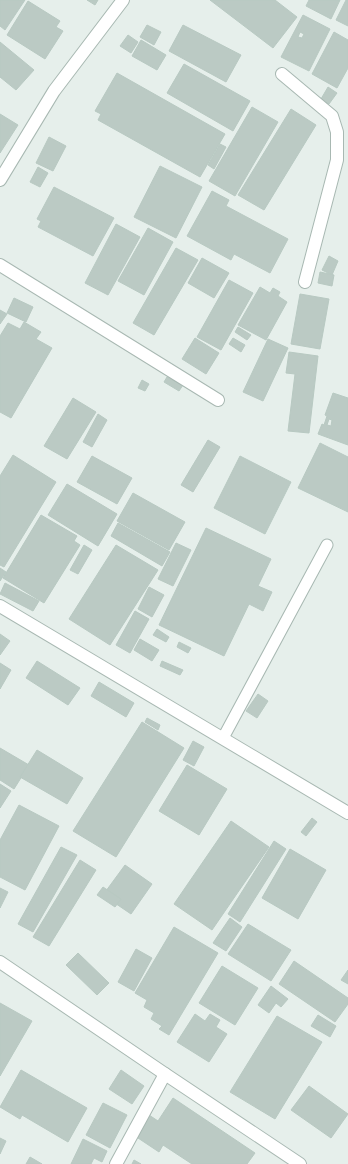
<svg xmlns="http://www.w3.org/2000/svg" width="348" height="1164" viewBox="0 0 348 1164" font-family="Rubik,sans-serif">
<style>
.building{fill:#bbcac4;stroke:#b8c9c2;fill-rule:evenodd}
.lines{fill:none;stroke-linecap:round;stroke-linejoin:round}
.service-casing{stroke:#a8b8b2;stroke-width:13}
.minor-casing{stroke:#a8b8b2;stroke-width:14}
.service{stroke:#fff;stroke-width:11}
.minor{stroke:#fff;stroke-width:12}
</style>
<rect width="100%" height="100%" fill="#e6efeb"/>
<g class="building">
<polygon points="0,0 25,0 5,30 0,26"/>
<polygon points="87,0 98,0 95,5"/>
<polygon points="210,0 275,0 297,17 273,48"/>
<polygon points="309,0 340,0 331,19 306,6"/>
<polygon points="346,0 348,0 348,26 336,20"/>
<polygon points="28,1 60,21 56,27 63,31 45,59 7,35"/>
<path d="M303,15L330,29L309,71L281,57ZM300,32L304,34L302,38L298,37Z"/>
<polygon points="147,25 161,32 154,45 140,37"/>
<polygon points="183,25 241,55 226,82 169,51"/>
<polygon points="334,32 348,40 348,68 337,88 312,74"/>
<polygon points="128,35 138,42 131,53 120,46"/>
<polygon points="141,40 166,55 157,70 132,56"/>
<polygon points="0,42 34,70 16,90 0,77"/>
<polygon points="184,64 250,101 233,131 167,93"/>
<polygon points="117,73 225,134 200,177 98,120 101,114 95,111"/>
<polygon points="328,87 337,93 329,104 321,99"/>
<polygon points="252,107 278,122 235,196 209,181"/>
<polygon points="291,109 316,125 264,210 238,195"/>
<polygon points="0,114 18,125 0,153"/>
<polygon points="49,137 66,146 53,171 36,163"/>
<polygon points="220,144 226,147 214,169 208,165"/>
<polygon points="160,166 202,187 176,238 134,217"/>
<polygon points="38,167 48,173 40,187 30,182"/>
<polygon points="54,187 114,218 93,256 38,227 41,221 37,219"/>
<polygon points="212,191 229,200 226,206 288,239 270,273 234,254 231,260 187,236"/>
<polygon points="116,224 140,237 108,295 85,283"/>
<polygon points="148,228 173,242 144,295 118,281"/>
<polygon points="176,248 198,260 154,335 133,323"/>
<polygon points="329,256 338,261 332,275 322,270"/>
<polygon points="202,258 229,273 214,298 188,283"/>
<polygon points="320,272 334,275 332,286 318,283"/>
<polygon points="229,280 253,293 221,350 197,337"/>
<polygon points="260,287 270,293 273,288 280,292 278,296 287,302 266,340 238,325"/>
<polygon points="300,294 329,299 320,349 291,344"/>
<polygon points="14,298 33,307 26,322 7,313"/>
<polygon points="0,310 7,314 0,324"/>
<polygon points="24,322 41,332 36,339 52,348 11,418 0,412 0,336 8,323 20,329"/>
<polygon points="238,327 251,335 247,340 235,332"/>
<polygon points="195,338 219,353 206,374 182,359"/>
<polygon points="233,338 245,345 241,352 229,344"/>
<polygon points="268,339 288,348 263,401 243,392"/>
<polygon points="289,352 318,356 309,433 288,431 295,374 286,373"/>
<polygon points="167,377 183,385 179,391 164,382"/>
<polygon points="142,380 149,384 145,391 138,388"/>
<path d="M333,393L348,398V445L318,434L322,424L324,425L327,416L325,415ZM329,419L332,420L331,426L327,425Z"/>
<polygon points="73,398 96,412 67,459 44,446"/>
<polygon points="98,414 107,420 92,447 83,442"/>
<polygon points="208,440 220,447 193,492 181,485"/>
<polygon points="320,443 348,457 348,512 298,488"/>
<polygon points="13,455 56,482 4,567 0,565 0,476"/>
<polygon points="92,456 132,478 117,504 77,482"/>
<polygon points="240,456 291,482 265,534 214,508"/>
<polygon points="67,484 117,514 98,546 48,515"/>
<polygon points="133,493 185,522 169,550 117,521"/>
<polygon points="41,515 77,536 74,541 80,545 44,603 3,578"/>
<polygon points="118,523 170,552 162,566 111,536"/>
<polygon points="206,528 271,559 258,586 272,592 263,611 249,604 224,656 159,625"/>
<polygon points="176,543 191,550 173,586 158,579"/>
<polygon points="84,545 92,550 78,574 70,570"/>
<polygon points="116,545 158,570 110,645 69,619"/>
<polygon points="0,568 6,572 0,581"/>
<polygon points="5,583 39,601 33,611 0,594"/>
<polygon points="149,587 164,595 152,617 138,609"/>
<polygon points="135,611 149,619 130,653 116,645"/>
<polygon points="157,629 169,637 166,642 153,635"/>
<polygon points="0,634 10,641 0,655"/>
<polygon points="140,639 159,650 152,661 134,650"/>
<polygon points="179,642 191,648 188,653 177,647"/>
<polygon points="37,661 80,688 68,705 26,678"/>
<polygon points="162,661 183,670 180,675 160,666"/>
<polygon points="0,663 11,670 0,689"/>
<polygon points="99,682 134,703 126,717 91,696"/>
<polygon points="258,694 268,701 257,718 246,711"/>
<polygon points="147,718 160,725 158,730 145,722"/>
<polygon points="142,722 184,748 116,857 73,831"/>
<polygon points="193,741 204,747 194,766 183,760"/>
<polygon points="0,748 29,765 14,789 0,780"/>
<polygon points="37,750 83,778 67,804 20,777"/>
<polygon points="187,765 227,789 199,835 159,811"/>
<polygon points="0,784 11,791 0,808"/>
<polygon points="19,805 59,826 25,890 0,877 0,840"/>
<polygon points="312,818 317,822 306,836 301,832"/>
<polygon points="231,821 269,847 212,930 174,904"/>
<polygon points="274,841 286,849 240,922 228,914"/>
<polygon points="61,847 77,855 33,932 18,924"/>
<polygon points="290,849 326,870 298,919 262,898"/>
<polygon points="80,860 96,870 49,946 33,937"/>
<polygon points="125,865 152,884 131,914 103,895"/>
<polygon points="103,887 121,899 115,907 97,895"/>
<polygon points="0,888 8,892 0,908"/>
<polygon points="230,918 242,927 226,951 213,943"/>
<polygon points="248,924 291,950 271,981 228,954"/>
<polygon points="174,927 218,953 169,1035 159,1029 162,1026 151,1019 154,1013 144,1007 147,1000 135,993"/>
<polygon points="136,949 152,958 134,991 118,982"/>
<polygon points="78,953 109,983 97,995 66,965"/>
<polygon points="294,961 348,998 348,1004 335,1022 279,984"/>
<polygon points="222,966 258,988 235,1025 199,1003"/>
<polygon points="348,970 348,984 341,980"/>
<polygon points="271,986 288,999 281,1007 276,1003 269,1013 258,1005"/>
<polygon points="0,1003 32,1021 0,1076"/>
<polygon points="195,1014 205,1021 210,1014 220,1020 216,1027 227,1034 209,1062 177,1042"/>
<polygon points="318,1015 336,1026 330,1037 311,1026"/>
<polygon points="277,1016 322,1042 275,1119 230,1092"/>
<polygon points="21,1070 87,1108 68,1142 22,1115 20,1119 0,1107"/>
<polygon points="121,1070 144,1086 132,1104 109,1089"/>
<polygon points="309,1086 348,1114 331,1138 291,1110"/>
<polygon points="173,1098 255,1153 247,1164 192,1164 163,1145 159,1152 135,1136 149,1115 158,1121"/>
<polygon points="103,1103 127,1115 110,1148 86,1135"/>
<polygon points="0,1138 6,1141 0,1154"/>
<polygon points="83,1139 107,1151 102,1162 94,1158 91,1164 71,1164"/>
<polygon points="30,1157 42,1164 26,1164"/>
<polygon points="134,1160 141,1164 132,1164"/>
</g>
<g class="lines">
<defs>
<polyline id="service" points="223,738 327,545"/>
<g id="minor">
<polyline points="282,74 332,116 337,132 337,160 305,282"/>
<polyline points="0,180 54,91 123,0"/>
<polyline points="0,265 218,400"/>
<polyline points="0,606 348,813"/>
<polyline points="0,962 165,1074 300,1164"/>
<polyline points="116,1164 165,1074"/>
</g>
</defs>
<use href="#service" class="service-casing"/>
<use href="#minor" class="minor-casing"/>
<use href="#service" class="service"/>
<use href="#minor" class="minor"/>
</g>
</svg>
